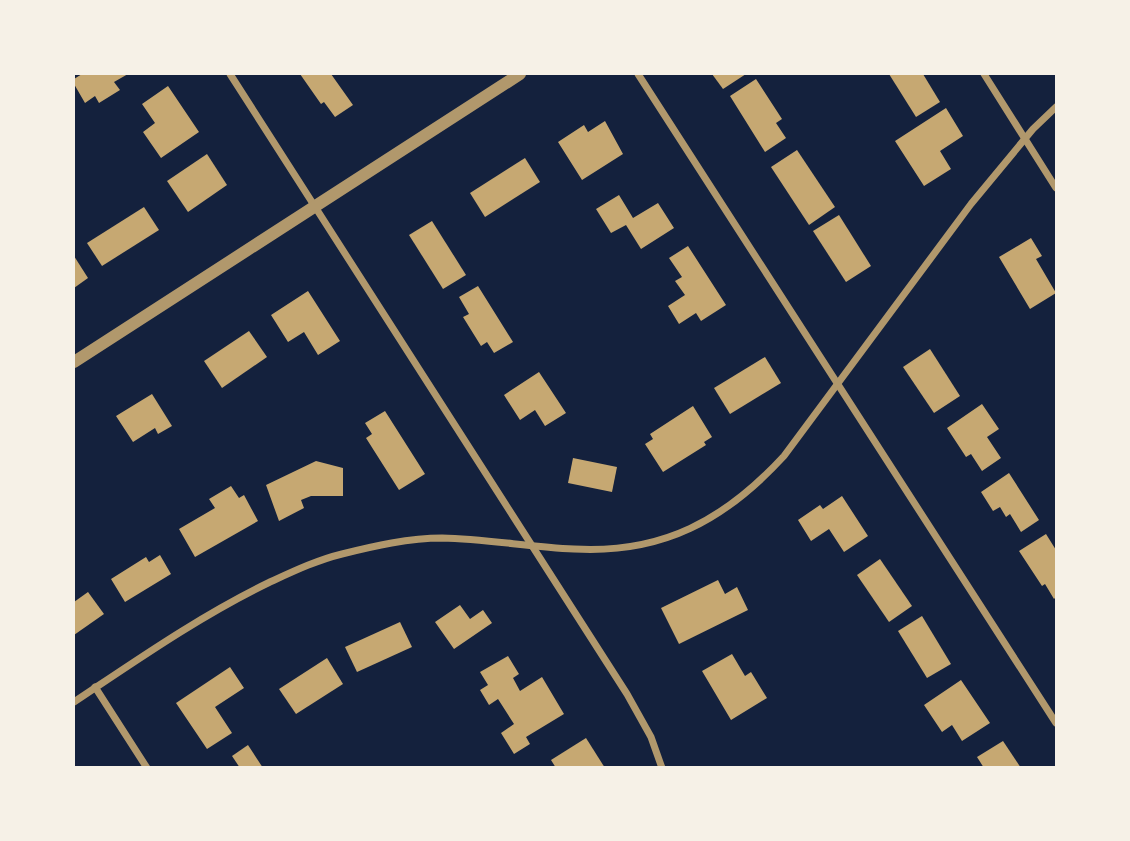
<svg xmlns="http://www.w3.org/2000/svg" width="1130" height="841" viewBox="0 0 1130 841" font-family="Figtree,sans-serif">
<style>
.building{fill:#c6a872}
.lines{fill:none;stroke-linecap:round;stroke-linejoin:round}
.minor{stroke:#b1986c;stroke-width:7}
.tertiary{stroke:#b1986c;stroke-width:12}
</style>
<rect width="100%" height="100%" fill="#14213d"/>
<g class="building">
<polygon points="82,74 128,74 114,82 120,90 99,103 95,96 85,103 74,84 74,79"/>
<polygon points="300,74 331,74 353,105 335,117 324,102 321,104"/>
<polygon points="712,74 746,74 723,89"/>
<polygon points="889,74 923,74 940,102 916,117"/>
<polygon points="756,79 782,119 776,123 786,138 765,152 730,96"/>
<polygon points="168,86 199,132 161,158 143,132 155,123 142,104"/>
<polygon points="946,108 963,136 940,151 951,169 924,186 895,141"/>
<polygon points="605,121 623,154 582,180 558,142 584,125 588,132"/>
<polygon points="797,150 835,207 809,225 771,167"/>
<polygon points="207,154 227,185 188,212 167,181"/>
<polygon points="525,158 540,182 485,217 470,193"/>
<polygon points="619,195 633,218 658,203 674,228 641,249 626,225 611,233 596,209"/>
<polygon points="144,207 159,230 102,266 87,243"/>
<polygon points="839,215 871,266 846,282 813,231"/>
<polygon points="432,221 466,275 443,289 409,235"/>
<polygon points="1031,238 1042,256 1036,259 1056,293 1030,309 999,257"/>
<polygon points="688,246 726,305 701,321 696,313 679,324 668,306 685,295 675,281 682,277 669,258"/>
<polygon points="74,256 88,278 74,288"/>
<polygon points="478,286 513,342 494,353 487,342 481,346 463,317 469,314 459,297"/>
<polygon points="308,291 340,341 318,355 304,332 288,342 271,315"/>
<polygon points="249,331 267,357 222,388 204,361"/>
<polygon points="930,349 960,396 934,413 903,367"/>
<polygon points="765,357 781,383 730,414 714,388"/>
<polygon points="539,372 566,413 545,426 535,410 520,420 504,395"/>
<polygon points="152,394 172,426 158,434 155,428 133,442 116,416"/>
<polygon points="982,404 999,429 987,437 1001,458 982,471 971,454 966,457 947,428"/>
<polygon points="693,406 712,437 704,442 706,445 663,472 645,444 653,439 650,434"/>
<polygon points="385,411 425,474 399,490 366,438 372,434 365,423"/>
<polygon points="573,458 617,467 612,492 568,483"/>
<polygon points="316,461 343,468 343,496 311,496 301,500 304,508 279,521 266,485"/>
<polygon points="1009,473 1039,520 1021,532 1010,514 1006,517 1000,507 993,511 981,492"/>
<polygon points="231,486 239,498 244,495 258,521 195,557 179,529 215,508 209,499"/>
<polygon points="842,496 868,536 844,552 829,529 811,541 798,520 820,505 823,509"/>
<polygon points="1046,534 1056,550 1056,597 1054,599 1045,584 1042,586 1019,551"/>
<polygon points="160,555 171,574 125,602 111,579 146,557 149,562"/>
<polygon points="880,559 912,606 889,622 857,575"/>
<polygon points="718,580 725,594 737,587 748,610 679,644 661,608"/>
<polygon points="88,592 104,614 74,635 74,602"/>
<polygon points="460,605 470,619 483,610 492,623 454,649 435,622"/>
<polygon points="922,616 951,664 927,678 898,631"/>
<polygon points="400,622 412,647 357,672 345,647"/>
<polygon points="732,654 745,676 751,672 767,698 731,720 702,671"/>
<polygon points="508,656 519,674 513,678 520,691 542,677 564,714 526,737 530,744 514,754 501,733 514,724 498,699 489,705 480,690 488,685 480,672"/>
<polygon points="327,658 343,684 296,714 279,689"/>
<polygon points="230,667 244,688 215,707 232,733 207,749 176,703"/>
<polygon points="961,680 990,723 962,741 952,725 942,732 924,705"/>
<polygon points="586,738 605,768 556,768 551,760"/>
<polygon points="1003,741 1021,768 984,768 977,757"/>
<polygon points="248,745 263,768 240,768 232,756"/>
</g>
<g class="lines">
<g class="minor">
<polyline points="230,74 627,694 651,737 662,768"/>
<polyline points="638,74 1056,723"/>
<polyline points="984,74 1056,188"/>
<polyline points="95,687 147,768"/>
<path d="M74,702C137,660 200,616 268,583C292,572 317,560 342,554C374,546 409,538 442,538C486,539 530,547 574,549C663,554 725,520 784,456L971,204L1033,129L1056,107"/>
</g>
<polyline class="tertiary" points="74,362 520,74"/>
</g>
<rect width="1130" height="841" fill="none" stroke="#f6f1e7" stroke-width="150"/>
</svg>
